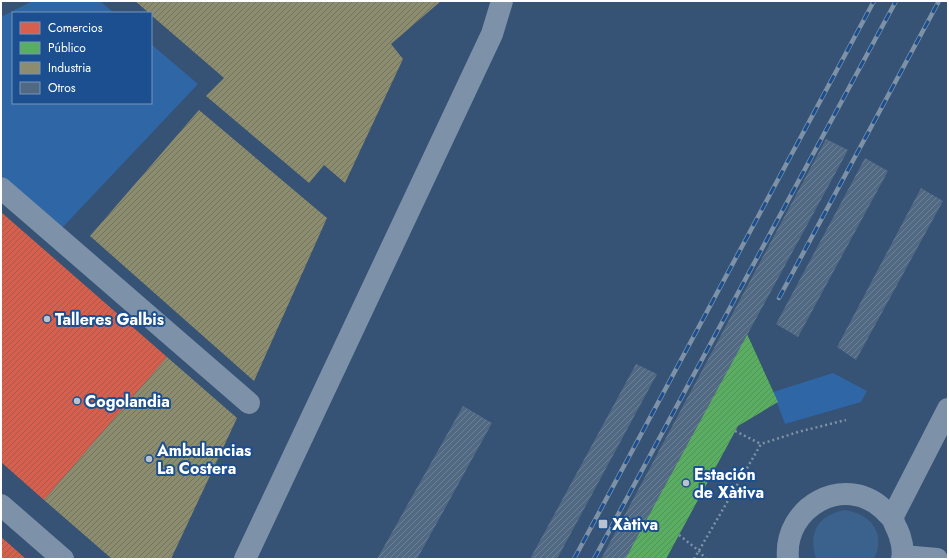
<svg xmlns="http://www.w3.org/2000/svg" width="949" height="560" viewBox="0 0 949 560" font-family="Jost,sans-serif">
<style>
.green{fill:#2f66a5}
.water{fill:#3b618d}
.shops{fill:url(#shops-hatch)}
.public{fill:url(#public-hatch)}
.industry{fill:url(#industry-hatch)}
.building{fill:url(#building-hatch)}
.lines{fill:none;stroke-linecap:round;stroke-linejoin:round}
.path{stroke:#7d92a8;stroke-width:2.5;stroke-dasharray:2 3;stroke-linecap:butt}
.minor{stroke:#7d92a8;stroke-width:22}
.rail-casing{stroke:#7e92a7;stroke-width:4.5}
.rail{stroke:#1b4f8f;stroke-width:3;stroke-dasharray:9;stroke-linecap:butt}
.poi-dot{fill:#b9c2ce;stroke:#1b4f8f;stroke-width:1.5}
.labels{text-anchor:middle;stroke-width:4;stroke-linejoin:round;paint-order:stroke}
.poi-label{font-size:16px;font-weight:bold;fill:#fff;stroke:#1b4f8f;text-anchor:start}
</style>
<defs>
<pattern id="shops-hatch" width="6" height="6" patternUnits="userSpaceOnUse"><rect width="6" height="6" fill="#d6604d"/><path d="M-1 1l2-2M0 6l6-6M5 7l2-2" fill="none" stroke="#a6594d"/></pattern>
<pattern id="public-hatch" width="6" height="6" patternUnits="userSpaceOnUse"><rect width="6" height="6" fill="#5aae61"/><path d="M-1 1l2-2M0 6l6-6M5 7l2-2" fill="none" stroke="#56915b"/></pattern>
<pattern id="industry-hatch" width="6" height="6" patternUnits="userSpaceOnUse"><rect width="6" height="6" fill="#8c8c6e"/><path d="M-1 1l2-2M0 6l6-6M5 7l2-2" fill="none" stroke="#727260"/></pattern>
<pattern id="building-hatch" width="6" height="6" patternUnits="userSpaceOnUse"><rect width="6" height="6" fill="#526984"/><path d="M-1 1l2-2M0 6l6-6M5 7l2-2" fill="none" stroke="#6c8096"/></pattern>
</defs>
<rect width="100%" height="100%" fill="#365274"/>
<g class="green">
<polygon points="32,1 100,1 114,13 13,13 13,103 151,103 151,44 198,84 62,228 1,175 1,17"/>
<polygon points="833,373 867,391 861,402 785,424 773,392"/>
</g>
<path class="water" d="M844,510C870,513 887,533 874,559H816C808,533 817,516 844,510Z"/>
<g class="shops">
<polygon points="1,212 167,357 44,500 1,462"/>
<polygon points="1,537 8,543 26,559 1,559"/>
</g>
<polygon class="public" points="747,334 778,402 738,426 666,559 625,559"/>
<g class="industry">
<polygon points="135,1 441,1 391,44 403,59 345,183 324,165 309,183 206,96 224,78 151,15 151,13 149,13"/>
<polygon points="199,110 327,218 254,381 90,236"/>
<polygon points="167,357 237,418 171,559 112,559 44,500"/>
</g>
<g class="building">
<polygon points="826,139 848,150 625,559 601,559"/>
<polygon points="865,158 888,171 798,337 776,324"/>
<polygon points="921,188 943,201 856,360 837,347"/>
<polygon points="636,364 657,374 557,559 530,559"/>
<polygon points="463,406 492,423 417,559 377,559"/>
</g>
<g class="lines">
<g class="path">
<polyline points="735,431 761,444"/>
<polyline points="679,535 698,550 706,559"/>
<polyline points="694,559 761,444 798,432 846,420"/>
</g>
<g class="minor">
<polyline points="1,188 249,403"/>
<polyline points="1,505 63,559"/>
<polyline points="892,518 948,409"/>
<polyline points="903,556 937,559"/>
<polyline points="245,559 492,34 502,1"/>
<path d="M788,559C783,507 844,473 883,509C886,512 889,515 892,518C894,521 895,526 897,529C901,537 904,550 902,559"/>
</g>
<defs>
<g id="rail">
<polyline points="779,298 939,1"/>
<polyline points="574,559 874,1"/>
<polyline points="594,559 896,1"/>
</g>
</defs>
<use href="#rail" class="rail-casing"/>
<use href="#rail" class="rail"/>
</g>
<g class="poi-dot">
<circle cx="47" cy="319" r="4"/>
<circle cx="77" cy="401" r="4"/>
<circle cx="149" cy="459" r="4"/>
<circle cx="686" cy="483" r="4"/>
<rect x="598" y="519" width="10" height="10" rx="2"/>
</g>
<g class="labels">
<g class="poi-label">
<text x="55" y="325">Talleres Galbis</text>
<text x="85" y="407">Cogolandia</text>
<text x="157" y="456">Ambulancias<tspan x="157" dy="18">La Costera</tspan></text>
<text x="694" y="480">Estación<tspan x="694" dy="18">de Xàtiva</tspan></text>
<text x="612" y="530">Xàtiva</text>
</g>
</g>
<rect width="949" height="560" fill="none" stroke="#ffffff" stroke-width="4"/>
<rect x="12" y="12" width="140" height="92" fill="#1b4f8f" stroke="#7695bc"/>
<rect x="20" y="22" width="20" height="12" fill="#d6604d" stroke="#7695bc"/>
<text x="48" y="32" font-size="12" fill="#ffffff">Comercios</text>
<rect x="20" y="42" width="20" height="12" fill="#5aae61" stroke="#7695bc"/>
<text x="48" y="52" font-size="12" fill="#ffffff">Público</text>
<rect x="20" y="62" width="20" height="12" fill="#8c8c6e" stroke="#7695bc"/>
<text x="48" y="72" font-size="12" fill="#ffffff">Industria</text>
<rect x="20" y="82" width="20" height="12" fill="#526984" stroke="#7695bc"/>
<text x="48" y="92" font-size="12" fill="#ffffff">Otros</text>
</svg>
